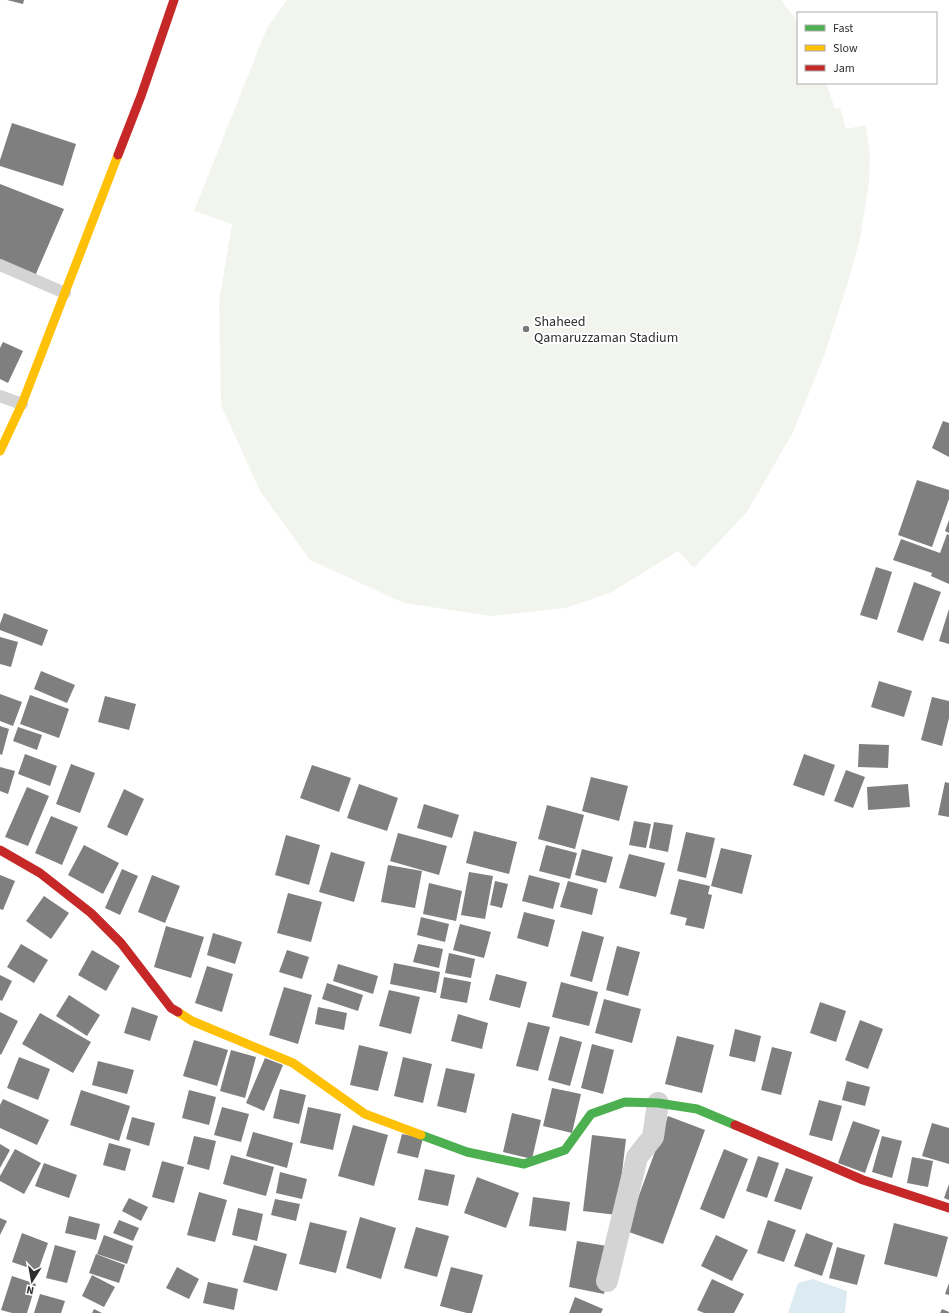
<svg xmlns="http://www.w3.org/2000/svg" width="949" height="1313" viewBox="0 0 949 1313" font-family="'Source Sans 3',sans-serif">
<style>
.green{fill:#f2f5ed}
.water{fill:#dbebf1}
.building{fill:#7f7f7f}
.lines{fill:none;stroke-linecap:round;stroke-linejoin:round}
.lane{stroke:#d4d4d4;stroke-width:12}
.street{stroke:#d4d4d4;stroke-width:22}
.fast{stroke:#4caf50;stroke-width:9}
.slow{stroke:#ffc107;stroke-width:9}
.jam{stroke:#c62828;stroke-width:9}
.poi-dot{fill:#787878;stroke:#fff;stroke-width:1.5}
.labels{text-anchor:middle;stroke-width:4;stroke-linejoin:round;paint-order:stroke}
.poi-label{font-size:14px;fill:#2f2f2f;stroke:#fff;text-anchor:start}
</style>
<rect width="100%" height="100%" fill="#fff"/>
<polygon class="green" points="287,0 781,0 798,22 798,83 826,83 835,109 840,108 846,129 866,125 870,155 869,183 860,239 847,285 824,356 793,432 747,512 694,568 678,551 612,592 566,608 491,616 404,603 310,560 260,491 221,405 219,302 232,224 194,211 267,28"/>
<polygon class="water" points="813,1279 847,1291 845,1313 788,1313 798,1283"/>
<g class="building">
<polygon points="7,0 24,0 23,4"/>
<polygon points="12,123 76,144 63,186 0,166 0,160"/>
<polygon points="0,184 64,209 35,276 0,259"/>
<polygon points="3,342 23,351 8,383 0,379 0,348"/>
<polygon points="943,421 949,423 949,457 932,448"/>
<polygon points="917,480 949,490 949,499 932,547 898,535"/>
<polygon points="949,520 949,533 945,531"/>
<polygon points="947,534 949,535 949,584 931,576 932,573 893,560 901,539 940,553"/>
<polygon points="876,567 892,572 877,620 860,615"/>
<polygon points="914,582 941,592 923,641 897,632"/>
<polygon points="949,609 949,644 939,641"/>
<polygon points="4,613 48,630 42,646 0,630 0,624"/>
<polygon points="0,637 18,642 11,667 0,664"/>
<polygon points="41,671 75,685 67,703 34,689"/>
<polygon points="879,681 912,691 904,717 871,707"/>
<polygon points="0,694 22,702 13,726 0,721"/>
<polygon points="30,695 69,709 59,738 20,724"/>
<polygon points="105,696 136,704 129,730 98,722"/>
<polygon points="932,697 949,701 949,718 942,746 921,740"/>
<polygon points="0,726 9,729 2,755 0,754"/>
<polygon points="18,727 42,735 37,750 13,741"/>
<polygon points="859,744 889,745 888,768 858,767"/>
<polygon points="25,754 57,766 50,786 18,774"/>
<polygon points="804,754 835,765 824,796 793,785"/>
<polygon points="71,764 95,773 80,813 56,804"/>
<polygon points="312,765 351,778 339,812 300,798"/>
<polygon points="0,767 15,771 8,794 0,791"/>
<polygon points="846,770 865,777 853,808 834,801"/>
<polygon points="591,777 628,786 619,821 582,811"/>
<polygon points="945,782 949,783 949,817 938,815"/>
<polygon points="359,784 398,798 387,831 347,818"/>
<polygon points="908,784 910,807 868,810 867,787"/>
<polygon points="27,787 49,796 28,846 5,837"/>
<polygon points="124,789 144,799 127,836 107,827"/>
<polygon points="424,804 459,815 452,838 417,828"/>
<polygon points="547,805 584,815 575,849 538,839"/>
<polygon points="51,816 78,827 62,865 35,853"/>
<polygon points="634,821 651,824 646,848 629,845"/>
<polygon points="654,822 673,825 668,852 649,848"/>
<polygon points="474,831 517,842 509,874 466,863"/>
<polygon points="686,832 715,838 706,878 677,871"/>
<polygon points="398,833 447,846 439,875 390,861"/>
<polygon points="286,835 320,845 309,885 275,875"/>
<polygon points="84,845 119,863 103,894 68,875"/>
<polygon points="546,845 577,853 570,879 539,871"/>
<polygon points="721,848 752,855 742,894 711,886"/>
<polygon points="582,849 613,857 606,883 575,875"/>
<polygon points="331,852 365,862 354,902 319,892"/>
<polygon points="629,854 665,863 656,897 619,888"/>
<polygon points="388,865 422,871 415,908 381,902"/>
<polygon points="122,869 138,876 120,915 105,908"/>
<polygon points="469,872 493,876 485,919 461,915"/>
<polygon points="0,875 15,881 3,910 0,909"/>
<polygon points="152,875 180,886 165,923 138,912"/>
<polygon points="529,875 560,883 553,909 522,901"/>
<polygon points="679,879 710,886 708,894 712,895 704,929 685,925 687,918 670,914"/>
<polygon points="495,881 508,884 502,908 490,905"/>
<polygon points="568,881 598,889 592,915 560,907"/>
<polygon points="429,883 462,891 456,921 423,914"/>
<polygon points="288,893 322,902 311,942 277,933"/>
<polygon points="44,896 69,913 51,939 26,921"/>
<polygon points="524,912 555,920 548,947 517,938"/>
<polygon points="421,917 449,924 445,942 417,935"/>
<polygon points="460,924 491,932 484,958 453,950"/>
<polygon points="166,926 204,937 191,978 154,967"/>
<polygon points="582,931 604,937 592,982 570,976"/>
<polygon points="213,933 242,942 235,964 207,955"/>
<polygon points="21,944 48,960 34,983 7,967"/>
<polygon points="418,944 443,949 439,968 413,962"/>
<polygon points="617,946 640,952 628,996 606,990"/>
<polygon points="92,950 120,966 106,991 78,975"/>
<polygon points="287,950 309,957 302,979 279,972"/>
<polygon points="449,953 475,959 471,978 445,973"/>
<polygon points="394,963 440,972 436,993 390,984"/>
<polygon points="338,964 378,976 373,994 333,981"/>
<polygon points="207,966 233,974 222,1012 195,1003"/>
<polygon points="496,974 527,982 520,1008 489,1000"/>
<polygon points="0,975 12,981 2,1001 0,1000"/>
<polygon points="444,977 471,982 467,1003 440,998"/>
<polygon points="561,982 598,992 589,1026 552,1017"/>
<polygon points="327,983 363,995 358,1011 322,999"/>
<polygon points="284,987 312,995 298,1044 269,1035"/>
<polygon points="389,990 420,997 411,1034 379,1026"/>
<polygon points="69,995 100,1015 87,1036 56,1016"/>
<polygon points="604,999 641,1009 632,1043 595,1033"/>
<polygon points="820,1002 846,1011 836,1042 810,1033"/>
<polygon points="132,1007 158,1016 150,1041 124,1033"/>
<polygon points="318,1007 347,1013 344,1030 315,1024"/>
<polygon points="0,1012 18,1021 1,1055 0,1054"/>
<polygon points="40,1013 91,1042 73,1073 22,1044"/>
<polygon points="458,1014 488,1023 482,1049 451,1041"/>
<polygon points="860,1020 883,1029 868,1069 845,1060"/>
<polygon points="528,1022 550,1027 538,1071 516,1066"/>
<polygon points="735,1029 761,1036 755,1062 729,1056"/>
<polygon points="560,1036 582,1042 570,1086 548,1080"/>
<polygon points="677,1036 714,1045 702,1093 665,1084"/>
<polygon points="194,1040 228,1050 217,1086 183,1076"/>
<polygon points="592,1044 614,1050 603,1094 581,1088"/>
<polygon points="359,1045 388,1052 378,1091 350,1085"/>
<polygon points="772,1047 792,1052 781,1095 761,1090"/>
<polygon points="231,1050 256,1057 245,1098 220,1091"/>
<polygon points="19,1057 50,1069 38,1100 7,1088"/>
<polygon points="403,1057 432,1064 423,1103 394,1096"/>
<polygon points="265,1058 283,1065 264,1111 246,1103"/>
<polygon points="98,1061 134,1070 127,1094 92,1085"/>
<polygon points="446,1068 475,1074 466,1113 437,1106"/>
<polygon points="847,1081 870,1087 865,1106 842,1100"/>
<polygon points="552,1088 581,1094 572,1133 543,1126"/>
<polygon points="280,1089 306,1095 299,1124 273,1118"/>
<polygon points="81,1090 130,1106 119,1141 70,1125"/>
<polygon points="189,1090 216,1097 209,1125 182,1118"/>
<polygon points="3,1099 49,1120 37,1145 0,1128 0,1105"/>
<polygon points="819,1100 842,1106 832,1141 809,1135"/>
<polygon points="222,1107 249,1114 241,1142 214,1135"/>
<polygon points="308,1107 341,1114 333,1150 300,1143"/>
<polygon points="512,1113 541,1120 532,1159 503,1152"/>
<polygon points="668,1116 705,1130 663,1244 626,1231"/>
<polygon points="132,1117 155,1123 149,1146 126,1139"/>
<polygon points="853,1121 880,1130 865,1173 838,1163"/>
<polygon points="932,1123 949,1128 949,1164 922,1156"/>
<polygon points="353,1125 388,1135 374,1186 338,1176"/>
<polygon points="253,1132 293,1143 287,1168 246,1156"/>
<polygon points="402,1134 423,1138 418,1158 397,1153"/>
<polygon points="592,1135 626,1139 617,1215 583,1211"/>
<polygon points="194,1136 216,1141 209,1170 187,1164"/>
<polygon points="882,1136 902,1141 892,1178 872,1172"/>
<polygon points="109,1143 131,1149 125,1171 103,1165"/>
<polygon points="0,1144 10,1150 0,1168"/>
<polygon points="15,1149 41,1163 24,1194 0,1181 0,1176"/>
<polygon points="724,1149 748,1159 724,1219 700,1209"/>
<polygon points="231,1155 274,1167 266,1196 223,1184"/>
<polygon points="758,1156 779,1163 767,1198 746,1191"/>
<polygon points="912,1157 933,1161 928,1187 907,1183"/>
<polygon points="162,1161 184,1167 174,1203 152,1197"/>
<polygon points="44,1163 77,1175 69,1198 35,1186"/>
<polygon points="786,1168 813,1177 801,1210 774,1201"/>
<polygon points="425,1169 455,1175 448,1206 418,1200"/>
<polygon points="280,1172 307,1179 302,1199 276,1193"/>
<polygon points="477,1177 519,1193 506,1228 464,1213"/>
<polygon points="949,1184 949,1200 944,1198"/>
<polygon points="199,1192 227,1200 215,1242 187,1235"/>
<polygon points="533,1197 570,1202 566,1231 529,1226"/>
<polygon points="129,1198 148,1207 141,1221 122,1211"/>
<polygon points="275,1199 300,1204 296,1221 271,1215"/>
<polygon points="238,1208 263,1214 257,1241 232,1235"/>
<polygon points="69,1216 100,1224 96,1240 65,1233"/>
<polygon points="360,1217 396,1228 381,1279 346,1268"/>
<polygon points="0,1218 7,1221 0,1235"/>
<polygon points="119,1220 139,1228 133,1241 113,1233"/>
<polygon points="768,1220 796,1230 784,1262 757,1253"/>
<polygon points="310,1222 347,1231 336,1273 299,1264"/>
<polygon points="894,1223 948,1237 937,1277 884,1264"/>
<polygon points="416,1227 449,1236 437,1277 404,1268"/>
<polygon points="22,1233 48,1243 38,1271 12,1262"/>
<polygon points="806,1233 833,1243 822,1276 794,1266"/>
<polygon points="104,1235 133,1246 127,1264 97,1254"/>
<polygon points="716,1235 748,1250 732,1281 701,1266"/>
<polygon points="577,1241 613,1247 604,1294 569,1287"/>
<polygon points="55,1245 76,1251 67,1283 46,1278"/>
<polygon points="254,1245 287,1254 277,1291 243,1282"/>
<polygon points="837,1247 865,1255 857,1285 829,1278"/>
<polygon points="96,1254 125,1265 119,1283 89,1273"/>
<polygon points="177,1267 199,1279 189,1299 166,1288"/>
<polygon points="451,1267 483,1275 472,1313 467,1313 440,1306"/>
<polygon points="92,1275 115,1287 104,1307 82,1296"/>
<polygon points="12,1276 36,1284 27,1313 12,1313 1,1310"/>
<polygon points="712,1279 744,1294 734,1313 704,1313 697,1310"/>
<polygon points="208,1282 238,1289 234,1310 203,1303"/>
<polygon points="949,1283 949,1295 945,1294"/>
<polygon points="40,1294 65,1301 61,1313 34,1313"/>
<polygon points="575,1297 603,1309 601,1313 569,1313"/>
<polygon points="94,1309 102,1313 92,1313"/>
<polygon points="942,1309 949,1312 949,1313 940,1313"/>
</g>
<g class="lines">
<g class="lane">
<polyline points="0,265 65,293"/>
<polyline points="0,396 22,404"/>
</g>
<polyline class="street" points="607,1281 637,1157 653,1137 658,1103"/>
<polyline class="fast" points="421,1135 467,1152 524,1164 565,1150 591,1114 625,1102 658,1103 697,1109 735,1125"/>
<g class="slow">
<polyline points="0,451 22,404 118,155"/>
<polyline points="178,1012 192,1021 293,1063 365,1114 421,1135"/>
</g>
<g class="jam">
<polyline points="118,155 141,96 174,0"/>
<polyline points="0,850 40,873 91,913 121,943 171,1008 178,1012"/>
<polyline points="735,1125 863,1180 949,1208"/>
</g>
</g>
<circle class="poi-dot" cx="526" cy="329" r="4"/>
<g class="labels">
<g class="poi-label">
<text x="534" y="326">Shaheed<tspan x="534" dy="16">Qamaruzzaman Stadium</tspan></text>
</g>
</g>
<rect x="797" y="12" width="140" height="72" fill="#ffffff" stroke="#acacac"/>
<rect x="805" y="25" width="20" height="6" fill="#4caf50" stroke="#acacac"/>
<text x="833" y="32" font-size="12" fill="#2f2f2f">Fast</text>
<rect x="805" y="45" width="20" height="6" fill="#ffc107" stroke="#acacac"/>
<text x="833" y="52" font-size="12" fill="#2f2f2f">Slow</text>
<rect x="805" y="65" width="20" height="6" fill="#c62828" stroke="#acacac"/>
<text x="833" y="72" font-size="12" fill="#2f2f2f">Jam</text>
<g transform="translate(32 1281) rotate(191)" stroke="#ffffff" stroke-width="3" paint-order="stroke">
<path d="M0-3L7 15L0 10L-7 15Z" fill="#2f2f2f"/>
<text y="-6" font-size="11" font-weight="bold" text-anchor="middle" fill="#2f2f2f">N</text>
</g>
</svg>
